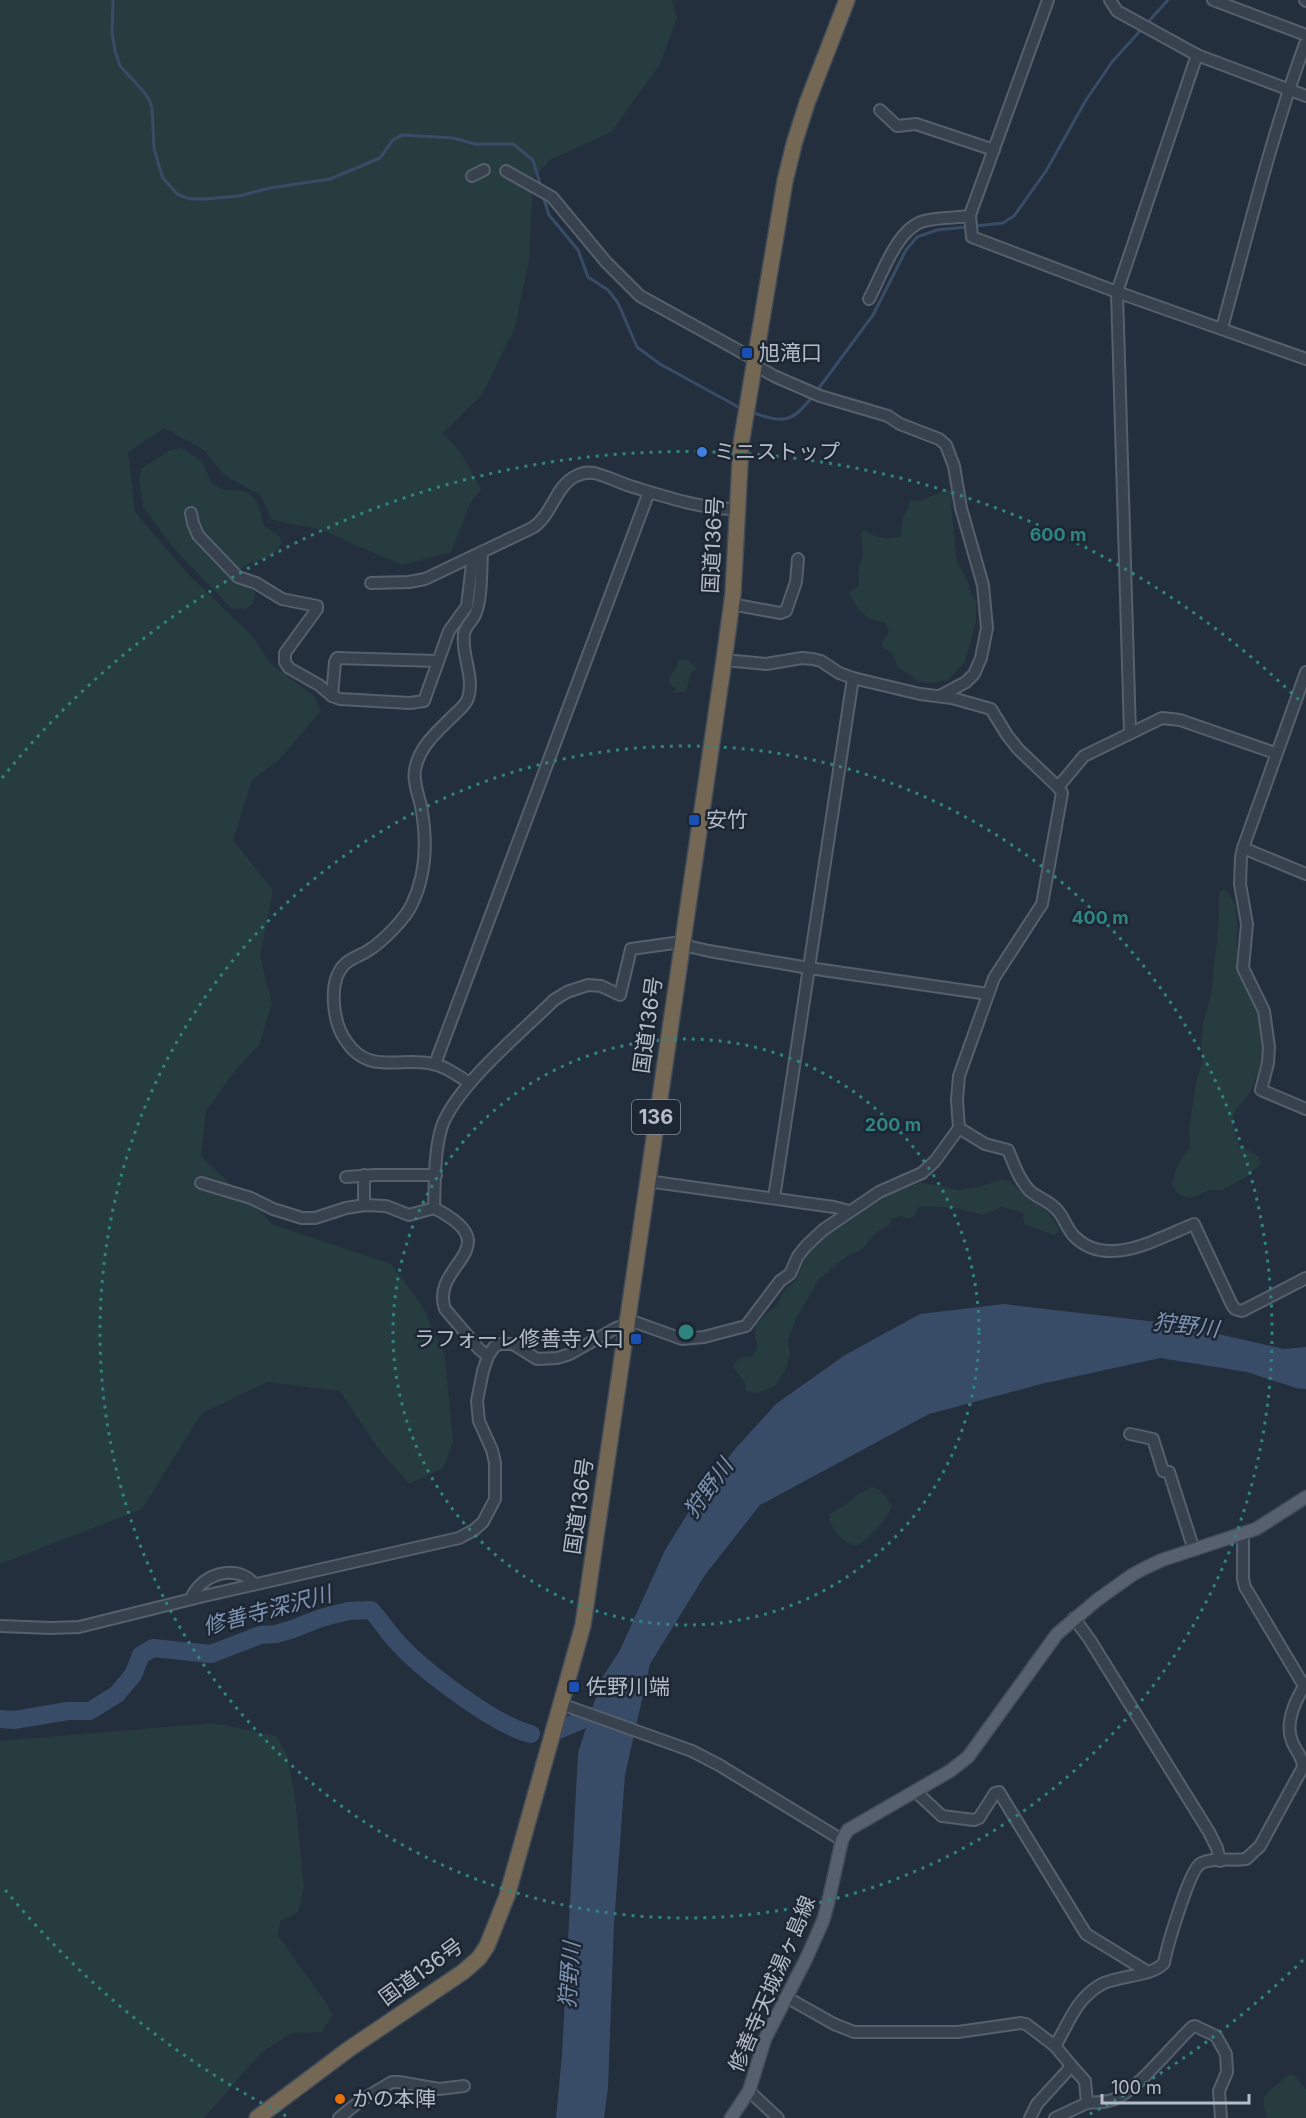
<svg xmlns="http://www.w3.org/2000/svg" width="1306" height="2118" viewBox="0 0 1306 2118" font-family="Inter,'Noto Sans JP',sans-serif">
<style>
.green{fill:#263c3f}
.water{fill:#394c67}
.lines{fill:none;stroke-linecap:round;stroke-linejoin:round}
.stream{stroke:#394c67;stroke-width:3}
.river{stroke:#394c67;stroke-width:18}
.minor-casing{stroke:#565f6c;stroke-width:14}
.major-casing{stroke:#414a57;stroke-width:15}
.highway-casing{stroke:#434c59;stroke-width:18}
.minor{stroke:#38414e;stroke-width:10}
.major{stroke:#56606e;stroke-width:12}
.highway{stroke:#746855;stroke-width:15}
.ring{fill:none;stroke:#308480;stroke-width:3;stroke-dasharray:3 6}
.transit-dot{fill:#1a4fb4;stroke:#1d2633;stroke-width:2}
.shop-dot{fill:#3f7fe0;stroke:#1d2633;stroke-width:2}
.food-dot{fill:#e8710a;stroke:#1d2633;stroke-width:2}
.labels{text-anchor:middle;stroke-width:5;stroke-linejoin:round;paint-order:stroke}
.shield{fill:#1d2633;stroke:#878f9c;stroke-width:1.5}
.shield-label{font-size:20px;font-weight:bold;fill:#b4bcc9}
.poi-label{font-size:21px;fill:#b4bcc9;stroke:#1d2633;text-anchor:start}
.street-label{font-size:21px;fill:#b4bcc9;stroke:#1d2633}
.water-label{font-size:22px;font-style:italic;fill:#7c92b1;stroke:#1d2633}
.centre{fill:#308480;stroke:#1d2633;stroke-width:3}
.ring-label{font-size:18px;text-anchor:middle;font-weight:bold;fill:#308480;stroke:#1d2633;stroke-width:5;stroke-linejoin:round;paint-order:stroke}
</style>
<rect width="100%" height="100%" fill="#242f3e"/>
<g class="green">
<polygon points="0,0 672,0 677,18 659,66 611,132 550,160 533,179 529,260 515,327 482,395 443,433 461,453 481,489 470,504 451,552 402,565 319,529 272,520 260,495 224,475 204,450 164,428 128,452 135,512 188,574 251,635 270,663 314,696 321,711 279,760 252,780 233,840 273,890 260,957 272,1004 259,1045 234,1072 206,1111 201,1156 274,1225 391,1264 422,1305 445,1356 453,1442 443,1468 409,1484 378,1448 340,1391 267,1382 201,1414 142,1509 0,1564"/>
<path d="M181,448C187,452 196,456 201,461C206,468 208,480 215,486C223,492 234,489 242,491C257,494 262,512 263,525L279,536L282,541C280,545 277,550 274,553C259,566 243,556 236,580L255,592L253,603L246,609L231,608L173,547L143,507L139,479L141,469L170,450Z"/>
<path d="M949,489L952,494L951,506L957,562L968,582L971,595L976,601V622L965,662L948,680L932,683L918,682C905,667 899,676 893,653L883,648L882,643L889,632L885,622C865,620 858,611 849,593L859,585L858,573L863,553L861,532L863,530C877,538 886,541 901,536L903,517L909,507V501L922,500Z"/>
<path d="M683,659L689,661L697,669L691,673L688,685L685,691L674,693L672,692L676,689L668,682C670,674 677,669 678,661Z"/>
<polygon points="1222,890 1227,890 1235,904 1238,929 1236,941 1238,954 1237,969 1260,1017 1262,1033 1262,1061 1250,1093 1236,1109 1233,1116 1234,1131 1239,1145 1259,1157 1261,1164 1246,1177 1222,1190 1209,1190 1192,1198 1180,1195 1174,1189 1172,1183 1178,1164 1190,1147 1189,1129 1196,1082 1203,1061 1201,1045 1203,1024 1211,995 1218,930 1219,895"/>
<path d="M1001,1180L1010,1181L1028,1198L1048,1212L1060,1230L1054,1235L1024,1224L1023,1213L1002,1207L983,1215L955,1208L920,1206L912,1218L908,1219L901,1216L891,1219L889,1225L877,1232L862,1249L847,1256L819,1279L796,1319L788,1340L790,1354L787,1366L775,1386L757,1393L746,1391L745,1383L733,1367C736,1358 742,1357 751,1357L758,1348L755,1335L756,1324L778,1304L783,1292L796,1280L809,1251L825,1235L856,1213L879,1197L921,1183L938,1185L957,1190L974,1188Z"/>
<path d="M871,1487C883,1489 885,1497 892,1506C888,1518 868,1540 856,1546C842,1542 830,1530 829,1514C845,1508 855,1494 871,1487Z"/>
<polygon points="214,1723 276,1736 287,1754 295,1798 304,1887 298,1912 280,1921 278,1936 325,2001 333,2015 322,2032 291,2033 261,2053 204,2118 0,2118 0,1741"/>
<path d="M1293,2074L1306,2089V2118H1267C1262,2097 1260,2098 1277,2085C1282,2080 1286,2076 1293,2074Z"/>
</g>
<polygon class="water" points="1004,1304 1174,1324 1284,1349 1306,1347 1306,1389 1296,1388 1247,1372 1160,1358 1041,1384 929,1414 760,1505 705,1575 650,1664 625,1775 614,1924 608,2088 604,2118 556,2118 562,2055 578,1753 602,1678 620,1650 665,1550 703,1489 736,1448 776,1404 845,1355 920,1314"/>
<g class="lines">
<g class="stream">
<polyline points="113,0 112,32 115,51 120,66 145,93 150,102 152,108 154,148 159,166 163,178 177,194 190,199 205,199 239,196 270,188 330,179 380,158 393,140 402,135 453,138 475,144 513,144 533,160 541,187"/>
<polyline points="543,196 549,215 578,250 588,277 608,290 618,303 637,347 660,364 742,409"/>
<polyline points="816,392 873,315 906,250 917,237 937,230 1003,223 1014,216 1046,171 1086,100 1112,62 1168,0"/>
<path d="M751,412C783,423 791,424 812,397"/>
</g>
<g class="river">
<path d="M0,1719L14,1720L68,1711H90L117,1694L133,1675L141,1655L153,1648L211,1654L260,1635L276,1634L290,1630L321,1618L348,1611L371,1610C380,1620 388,1632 397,1642C422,1670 496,1726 531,1734"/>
<polyline points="556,1731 587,1718 609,1712"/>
</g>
<defs>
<g id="minor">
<polyline points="1048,0 970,215 972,237 1117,292 1306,359"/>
<polyline points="1110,0 1117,11 1197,55 1306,96"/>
<polyline points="1213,0 1306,35"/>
<polyline points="1305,0 1306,1"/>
<polyline points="880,110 897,126 916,124 994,150"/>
<polyline points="506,171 552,197 606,262 640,296 754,359"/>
<polyline points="472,176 484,170"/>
<path d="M869,299C882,275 897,228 924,221C939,217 955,218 970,216"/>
<path d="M1222,328C1248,233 1271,137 1305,44"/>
<polyline points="753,364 774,376 820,396 888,416 900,424 939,439 946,445 954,466 961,508 983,585 987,628 981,658 974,674 966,682 940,696"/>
<polyline points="191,513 193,523 198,535 238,577 256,583 282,599 317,606 317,609 285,653 285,662 289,668 319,685 332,696 340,699 410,703 424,701 449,631 467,606 473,556"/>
<path d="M371,583L409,582L425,579L532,528C552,516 555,486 576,476C582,473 588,472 594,473C607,476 620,483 633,487C666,497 702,509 736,509"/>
<polyline points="731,604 780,613 786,611 796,582 798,559"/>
<polyline points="1306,672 1243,848 1241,857 1240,884 1247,924 1243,968 1264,1011 1269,1047 1268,1063 1261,1090 1306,1109"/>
<polyline points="332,696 335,662 337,658 437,661"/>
<polyline points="1130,733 1117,292 1197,55"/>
<polyline points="1058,787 1084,756 1162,718 1180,720 1275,753"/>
<polyline points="1243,848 1306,874"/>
<polyline points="435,1064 649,492"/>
<path d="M470,1083C459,1077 446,1066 433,1064C401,1056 369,1076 346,1041C333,1023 327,981 345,964C351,958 362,955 369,950C382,942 406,918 412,904C427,873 427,838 421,806C418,794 413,781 415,770C419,746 438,731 454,715C459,710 466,705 468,698C475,677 461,655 464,634C465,626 472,622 475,615C482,600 481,569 482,552"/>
<path d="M959,1128L985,1144L1008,1150C1014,1164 1019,1180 1030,1191C1038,1198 1049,1201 1056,1209C1064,1216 1066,1228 1074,1236C1107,1270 1158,1238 1194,1224L1232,1305L1235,1309L1242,1311L1306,1278"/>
<polyline points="346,1177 375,1175 436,1175"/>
<polyline points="647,1181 834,1207 849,1211"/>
<path d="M201,1183L251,1198L273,1209L302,1218H315L346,1208L365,1205L386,1206L409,1215L434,1208C512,1248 429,1264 445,1309L479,1349L488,1356"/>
<polyline points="774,1198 853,678"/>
<polyline points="364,1205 364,1175"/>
<path d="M434,1208C435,1182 434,1151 442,1126C457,1085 522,1032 554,1000L567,992L588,985L601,986L620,995L631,949L674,943L709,951L809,968L988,994"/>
<polyline points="1130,1434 1153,1439 1163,1471 1169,1472 1194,1550"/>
<polyline points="1243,1533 1243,1579 1245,1587 1304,1686"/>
<path d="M191,1599C199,1575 237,1562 254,1584"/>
<polyline points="1074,1618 1090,1640 1209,1832 1217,1848 1220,1861"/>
<polyline points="0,1626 51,1628 79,1627 204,1596 459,1538 474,1530 483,1522 495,1499 495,1463 492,1450 479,1421 477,1401 483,1371 488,1356 494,1347 500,1344 513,1344 537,1359 557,1358 570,1354 616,1328 635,1322 682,1339 704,1337 746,1326 780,1281 790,1274 798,1256 806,1246 823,1230 879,1192 922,1173 935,1161 959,1128 957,1100 959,1076 994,978 1042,904 1062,793 1058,787 1018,749 1007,735 991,709 952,698 920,694 853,678 839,673 821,661 813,659 802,658 766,664 724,660"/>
<polyline points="561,1704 692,1751 719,1765 842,1840"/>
<polyline points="915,1791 942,1816 974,1820 979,1818 995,1793 999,1792 1086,1934 1148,1972"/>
<polyline points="786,1997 834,2024 854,2032 958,2032 1021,2023 1026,2024 1055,2046 1070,2064 1068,2070 1037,2104 1030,2118"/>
<path d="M1055,2046C1069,2023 1076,1998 1102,1984C1120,1975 1151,1977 1164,1963C1167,1947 1189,1871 1200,1864C1211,1857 1233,1861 1246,1859L1260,1846L1303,1767C1303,1757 1295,1750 1292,1741C1284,1722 1296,1699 1306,1683"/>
<polyline points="749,2091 778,2118"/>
<path d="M1086,2103C1098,2102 1109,2103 1119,2097C1142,2084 1172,2046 1192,2027L1195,2026L1216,2036L1226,2054L1227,2072L1219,2091L1221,2118"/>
<polyline points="339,2118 360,2101 392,2082 399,2082 439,2089 464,2086"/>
<polyline points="1055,2118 1087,2103 1085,2081 1070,2064"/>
</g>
<polyline id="major" points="731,2118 749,2091 765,2039 806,1959 823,1921 828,1903 842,1840 848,1830 950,1771 968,1757 1057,1634 1097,1600 1132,1575 1145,1568 1162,1560 1256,1529 1306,1497"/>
<polyline id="highway" points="257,2118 349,2049 463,1972 479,1958 487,1946 507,1896 583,1625 724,660 733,594 741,444 785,181 794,144 807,103 847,0"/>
</defs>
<use href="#minor" class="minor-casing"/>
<use href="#major" class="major-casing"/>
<use href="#highway" class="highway-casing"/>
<use href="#minor" class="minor"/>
<use href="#major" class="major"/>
<use href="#highway" class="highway"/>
</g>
<g class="ring">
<circle cx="686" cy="1332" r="293"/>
<circle cx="686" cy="1332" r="586"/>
<path d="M1303 1960A880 880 0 0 1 1086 2116M286 2116A880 880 0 0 1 2 1886M2 778A880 880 0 0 1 1303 704"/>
</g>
<g class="transit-dot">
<rect x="741" y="347" width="12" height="12" rx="3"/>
<rect x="688" y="814" width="12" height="12" rx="3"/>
<rect x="630" y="1333" width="12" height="12" rx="3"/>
<rect x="568" y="1681" width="12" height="12" rx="3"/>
</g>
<circle class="shop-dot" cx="702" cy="452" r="6"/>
<circle class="food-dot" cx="340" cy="2099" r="6"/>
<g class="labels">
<rect class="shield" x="632" y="1100" width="48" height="34" rx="4.5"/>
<g class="shield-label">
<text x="656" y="1124">136</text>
</g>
<g class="poi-label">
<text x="759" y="360">旭滝口</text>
<text x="714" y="459">ミニストップ</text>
<text x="706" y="827">安竹</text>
<text x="624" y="1346" text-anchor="end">ラフォーレ修善寺入口</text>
<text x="586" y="1694">佐野川端</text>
<text x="352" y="2106">かの本陣</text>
</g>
<g class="street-label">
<text transform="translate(713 545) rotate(-87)" y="7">国道136号</text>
<text transform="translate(648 1025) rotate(-82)" y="7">国道136号</text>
<text transform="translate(579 1506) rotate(-82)" y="7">国道136号</text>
<text transform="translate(421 1972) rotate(-36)" y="7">国道136号</text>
<text transform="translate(772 1984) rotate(-67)" y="7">修善寺天城湯ヶ島線</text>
</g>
<g class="water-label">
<text transform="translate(1186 1325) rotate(7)" y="8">狩野川</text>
<text transform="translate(708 1488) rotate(-54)" y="8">狩野川</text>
<text transform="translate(267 1610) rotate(-15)" y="8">修善寺深沢川</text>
<text transform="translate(569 1975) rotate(-86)" y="8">狩野川</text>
</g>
</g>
<circle cx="686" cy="1332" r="9" class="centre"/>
<g class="ring-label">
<text x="1058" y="541">600 m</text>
<text x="1100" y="924">400 m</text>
<text x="893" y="1131">200 m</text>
</g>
<path d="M1102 2094v9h147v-9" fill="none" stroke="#b4bcc9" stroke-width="3"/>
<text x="1111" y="2094" font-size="18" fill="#b4bcc9" stroke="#1d2633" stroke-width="4.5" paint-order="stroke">100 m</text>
</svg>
